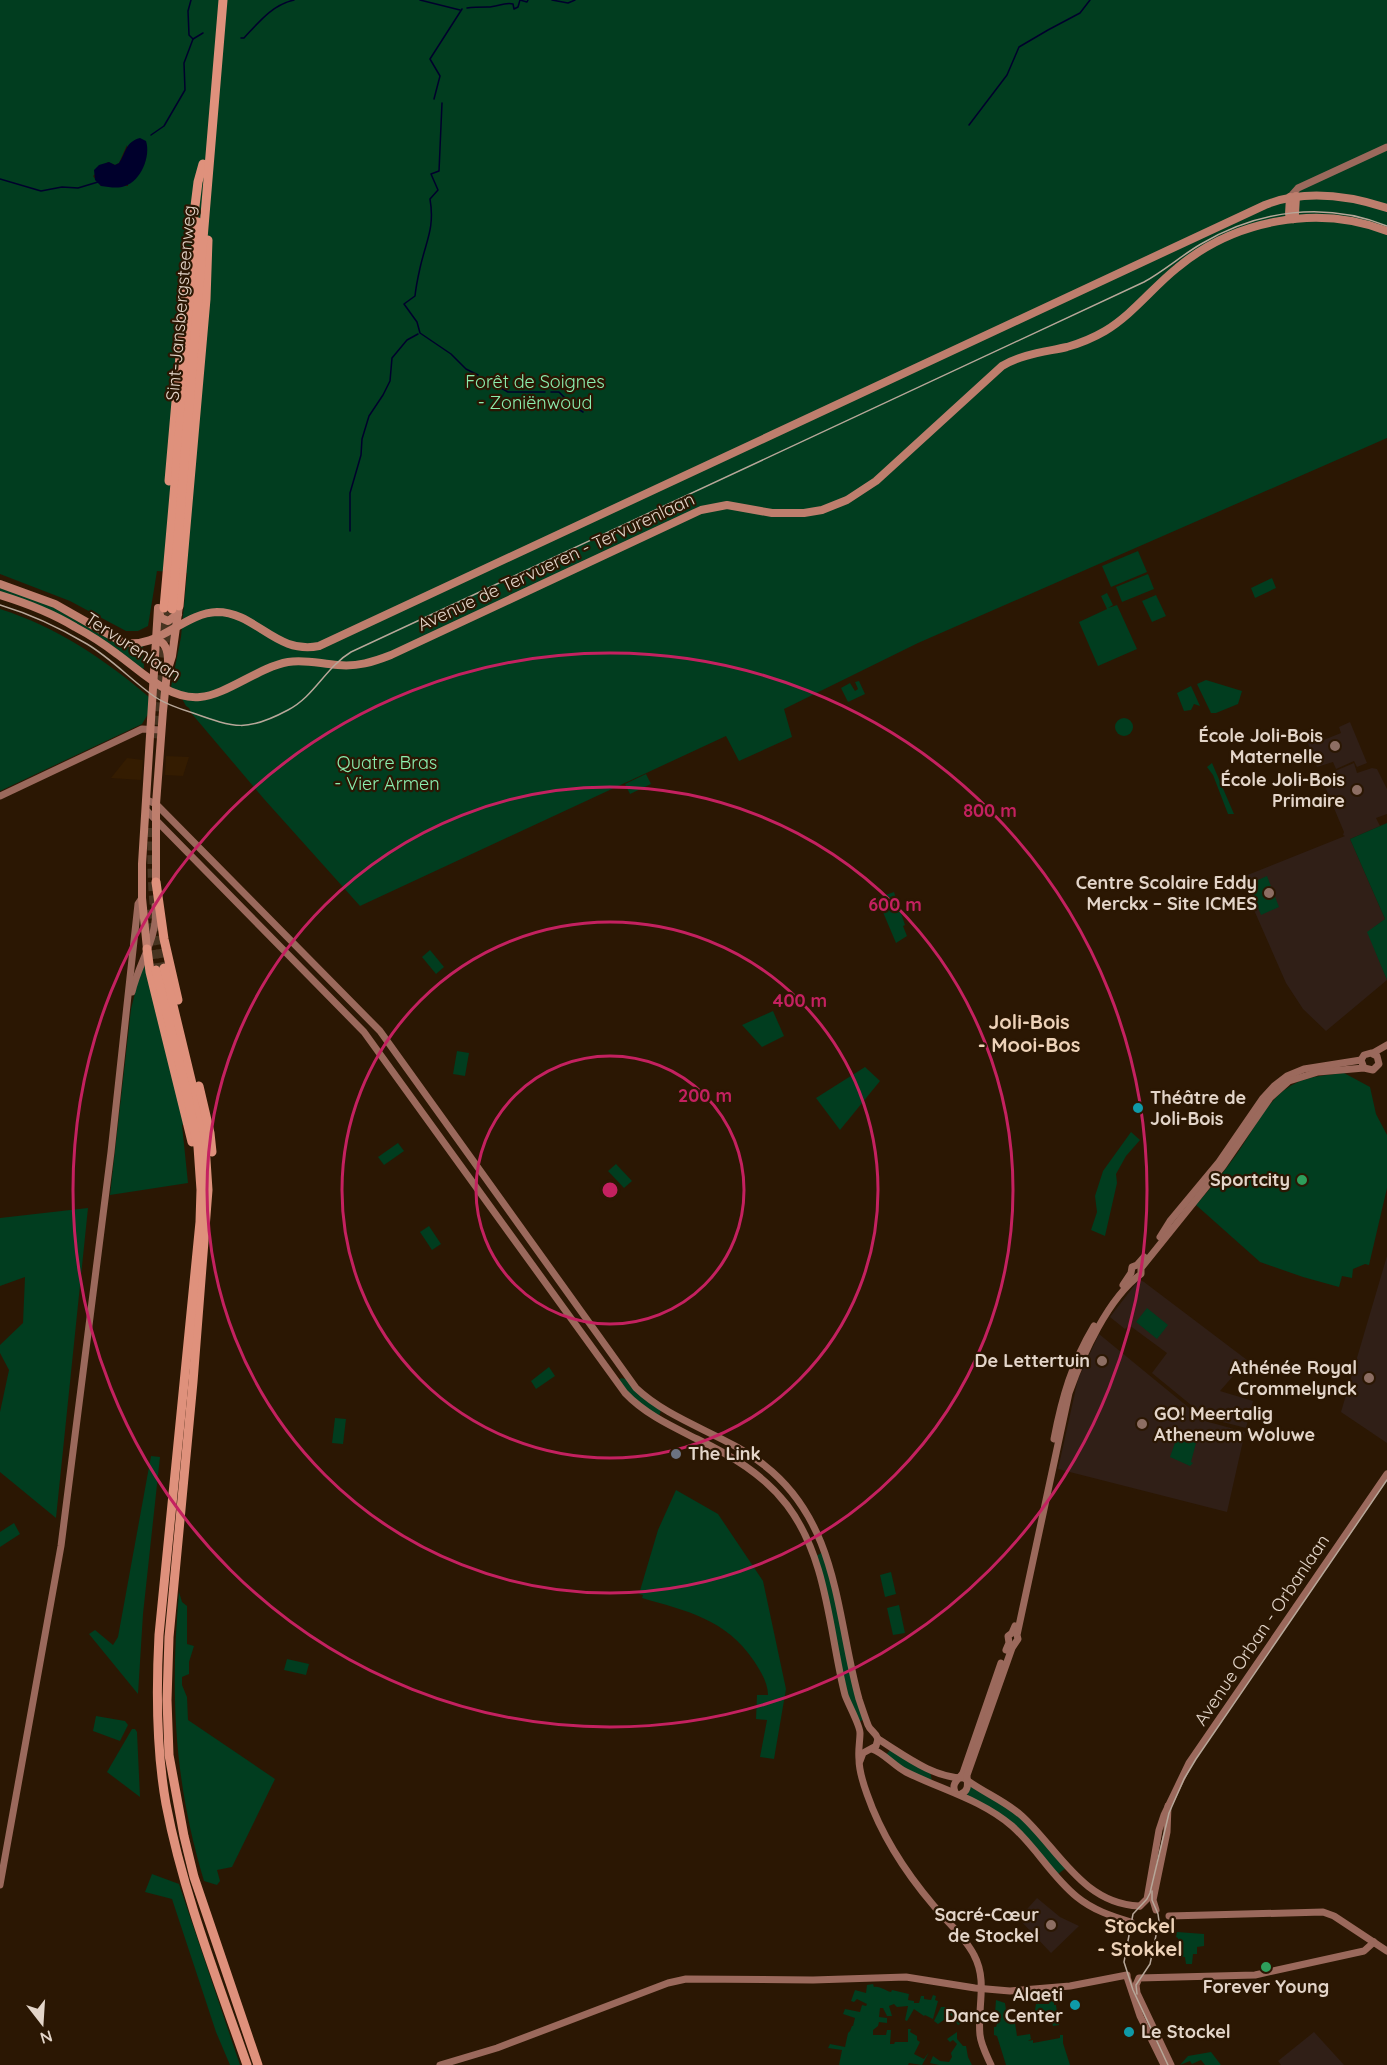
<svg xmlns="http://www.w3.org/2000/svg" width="1387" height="2065" viewBox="0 0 1387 2065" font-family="Quicksand,sans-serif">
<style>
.built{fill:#341c01}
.education{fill:#301f17}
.green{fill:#013d1f;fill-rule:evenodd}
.water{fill:#00002c}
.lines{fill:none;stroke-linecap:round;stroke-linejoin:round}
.stream{stroke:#00002c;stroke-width:1.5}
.highway-tunnel{stroke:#473421;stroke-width:9;stroke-dasharray:9 4.5;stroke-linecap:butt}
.secondary{stroke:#9b695c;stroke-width:7}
.primary{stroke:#be7e6d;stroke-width:8}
.highway{stroke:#df917c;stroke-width:9}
.tram{stroke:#b7a799;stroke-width:1.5}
.ring{fill:none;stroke:#c42160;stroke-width:3}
.education-dot{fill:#8d6e63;stroke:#2b1703;stroke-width:2}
.culture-dot{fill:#0f9aa8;stroke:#2b1703;stroke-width:2}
.leisure-dot{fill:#2e9e5b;stroke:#2b1703;stroke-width:2}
.worship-dot{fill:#6b7280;stroke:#2b1703;stroke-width:2}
.labels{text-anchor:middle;stroke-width:4.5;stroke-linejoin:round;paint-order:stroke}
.street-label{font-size:18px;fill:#e3d5c9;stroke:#2b1703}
.park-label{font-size:18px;fill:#8cefaf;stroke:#2b1703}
.poi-label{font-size:18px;font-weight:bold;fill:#e3d5c9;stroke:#2b1703;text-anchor:end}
.neighbourhood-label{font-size:20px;font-weight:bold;fill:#edd2b8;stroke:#2b1703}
.centre{fill:#c42160;stroke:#2b1703;stroke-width:3}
.ring-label{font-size:18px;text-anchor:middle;font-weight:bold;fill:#c42160;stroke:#2b1703;stroke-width:4.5;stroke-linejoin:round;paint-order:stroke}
</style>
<rect width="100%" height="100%" fill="#2b1703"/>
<g class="built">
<polygon points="166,756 189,757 183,776 165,775"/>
<polygon points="127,758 143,760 141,780 111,778"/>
</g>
<g class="education">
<polygon points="1350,722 1367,763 1357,767 1354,761 1336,769 1333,762 1317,767 1307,741 1307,735 1318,734 1321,741 1341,733 1339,727"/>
<polygon points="1354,763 1357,773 1372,768 1377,769 1387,789 1387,814 1376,818 1380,826 1350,839 1385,919 1368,932 1387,980 1326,1031 1303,1009 1286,983 1240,878 1345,836 1343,835 1344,832 1321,777"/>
<polygon points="1387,1256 1387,1443 1341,1412"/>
<polygon points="1140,1280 1144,1282 1247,1360 1220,1391 1253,1401 1246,1428 1207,1418 1152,1373 1167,1353 1129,1325 1125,1329 1110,1317 1137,1282"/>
<polygon points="1099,1334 1205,1421 1245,1432 1227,1512 1058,1469 1078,1379"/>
<polygon points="1037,1898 1060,1917 1079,1926 1051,1953 1020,1920 1020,1917"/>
<polygon points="1314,2032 1344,2065 1281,2065 1278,2061"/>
</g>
<g class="green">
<path d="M0,0H1387V438L918,643L784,709L792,737L739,761L726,736L360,906L264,799L192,714L189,708L186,706L178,691L171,687L181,637L187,573L157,571L148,626L138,631H126L70,601L0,574ZM127,145L128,186H101L93,176L108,162L115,165L119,163Z"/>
<polygon points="1138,551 1147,572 1111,587 1102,566"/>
<polygon points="1148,574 1154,589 1122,602 1116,587"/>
<polygon points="1272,578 1276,588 1255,598 1251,588"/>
<polygon points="0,587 51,606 117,644 131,647 143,646 144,668 142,669 111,645 0,591"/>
<polygon points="1107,593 1113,605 1108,608 1117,605 1137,649 1098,666 1079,622 1107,609 1101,596"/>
<polygon points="1156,595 1166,616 1152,622 1142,601"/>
<path d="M0,609C57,627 104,659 149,697L148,714L142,724L0,791Z"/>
<polygon points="1206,680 1242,691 1238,704 1216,713 1211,713 1197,684"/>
<polygon points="859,681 865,694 848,702 841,688 850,683 855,691 858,689 855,682"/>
<polygon points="1191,686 1200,706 1194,704 1191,710 1184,711 1177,693"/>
<circle cx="1124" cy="727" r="9"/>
<polygon points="1212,763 1234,814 1228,814 1213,775 1207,767"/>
<polygon points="646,774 651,784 630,794 625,784"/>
<polygon points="1387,823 1387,980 1367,932 1385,919 1350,839"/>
<polygon points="1267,876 1279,907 1261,915 1249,884"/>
<polygon points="894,892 905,925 903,926 907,936 896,943 877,898"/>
<polygon points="430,950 444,967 436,974 422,957"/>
<polygon points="145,964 185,1124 182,1125 188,1183 110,1195 131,1009 139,977"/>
<polygon points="773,1011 784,1036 762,1047 742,1025"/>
<polygon points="457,1051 469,1053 465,1076 453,1074"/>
<polygon points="865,1067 880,1081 840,1130 816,1098"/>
<path d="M1344,1073L1370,1087L1376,1114L1387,1135V1188L1369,1265L1365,1264L1353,1269L1352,1278L1342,1276L1339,1287L1303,1277L1260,1262L1196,1205C1210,1189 1224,1172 1236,1155C1253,1132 1268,1097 1294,1084C1309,1076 1327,1075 1344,1073Z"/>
<polygon points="1131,1132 1140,1140 1126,1156 1116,1174 1117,1183 1105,1236 1091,1230 1097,1212 1095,1196 1103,1171"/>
<polygon points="398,1143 404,1151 384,1165 378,1157"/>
<polygon points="616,1164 632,1181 624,1188 608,1171"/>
<polygon points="88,1208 56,1518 0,1472 0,1412 9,1370 0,1353 0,1345 23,1323 25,1277 0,1286 0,1218"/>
<polygon points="429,1226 441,1244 432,1250 420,1232"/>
<polygon points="1147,1308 1168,1325 1157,1339 1136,1322"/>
<polygon points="549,1367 555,1376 536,1389 531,1381"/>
<polygon points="621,1378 626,1379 661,1409 660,1414 658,1416 635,1402 619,1380"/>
<polygon points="335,1418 346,1419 343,1444 332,1443"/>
<polygon points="1177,1437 1196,1443 1191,1462 1193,1463 1190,1466 1170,1457"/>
<polygon points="151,1456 160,1457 143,1614 138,1694 89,1634 95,1630 113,1645 118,1637"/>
<path d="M676,1490L718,1514L763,1581L786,1689L774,1759L760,1757L767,1720L756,1719L757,1695H768C768,1683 760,1670 754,1661C726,1619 687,1611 642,1598L643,1595L639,1594L658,1530Z"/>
<polygon points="14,1523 20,1534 0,1547 0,1532"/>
<polygon points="823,1552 864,1719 859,1722 851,1707 816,1556"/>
<polygon points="891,1572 896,1594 885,1597 880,1575"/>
<path d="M179,1592L182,1602L187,1606V1644L194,1646L189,1662V1674L182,1677V1685L187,1697L188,1720L275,1779L232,1867L217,1870L220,1881L217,1885L204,1881C174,1781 170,1695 179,1592Z"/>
<polygon points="899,1605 905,1633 893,1635 887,1608"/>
<polygon points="287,1659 309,1664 306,1675 284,1670"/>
<polygon points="96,1716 125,1721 128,1725 120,1741 93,1731"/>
<polygon points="132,1729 135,1729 137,1732 140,1797 107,1772"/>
<polygon points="891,1749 930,1771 932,1781 911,1773 885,1756"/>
<polygon points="970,1786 977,1788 1022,1818 1066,1868 1058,1874 1027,1838 967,1796"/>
<polygon points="152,1874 179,1884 240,2065 230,2065 216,2032 172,1899 145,1892"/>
<polygon points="1177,1932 1204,1934 1204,1946 1197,1947 1197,1954 1193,1954 1192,1964 1186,1964 1185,1957 1175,1956 1177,1950 1181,1948 1181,1943 1178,1942 1178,1938 1176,1937"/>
<path d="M873,1984L874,1987C881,1986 885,1991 891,1992L892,1990L909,1994L908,2000L914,2001V2003H919L921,1996H924V1999L931,2000L933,1995L936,1996L935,2000L938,2001L933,2019L925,2015L924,2016L914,2009L907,2021L905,2020L908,2006L897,2007L894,2004L889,2006L892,2016H887L883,2008H880L879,2017L887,2018V2023L879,2022L878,2026L873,2030V2035H886L887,2030H891L890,2044H894L895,2042H908V2029H911L910,2032L917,2036V2040L920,2042L914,2054L924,2059L929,2052L922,2065L909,2063L908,2065H839L842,2050L828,2048L830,2044L845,2047L848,2033L850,2031L852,2026H853L855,2018L843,2014L845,2009L860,2012L862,2005L866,2006L867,2004L857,1999L854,2002L851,2001L855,1990L866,1993L867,1985Z"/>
<polygon points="1049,1999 1054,2001 1054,2005 1056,2005 1059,2025 1053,2026 1052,2022 1033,2022 1036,2004 1049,2004"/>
<polygon points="996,2000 1005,2003 1008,2023 1015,2023 1017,2036 1030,2034 1031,2039 1028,2041 1033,2040 1033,2043 1060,2038 1060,2035 1063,2035 1063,2043 1070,2065 1006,2065 997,2036 994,2035 994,2027 996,2027 998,2020 996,2019 997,2013 995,2013"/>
<polygon points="941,2007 945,2007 947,2010 959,2011 955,2014 962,2023 958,2025 951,2015 938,2024 934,2021"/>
<polygon points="957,2032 957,2039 963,2046 966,2046 968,2057 972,2065 939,2065 930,2063 933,2056 940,2061 949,2062 952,2057 951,2053 957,2044 953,2040 950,2042 947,2039"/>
<polygon points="1211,2052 1221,2065 1205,2065 1201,2060 1192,2064 1190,2061 1180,2065 1188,2056"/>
</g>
<path class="water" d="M140,138L146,141C151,156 141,181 125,186C118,189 109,187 101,186L95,180L94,170L99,165L109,162L115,165L119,163C126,153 125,142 140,138Z"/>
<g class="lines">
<g class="stream">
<polyline points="191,0 188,11 189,35 193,39"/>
<polyline points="420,0 460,10"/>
<polyline points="552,0 568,3 575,0"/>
<path d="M467,8C474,7 480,7 488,7C497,7 504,2 513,4L514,9L518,7L520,0L527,2L528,0"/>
<path d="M241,38H244C259,22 272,5 294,0"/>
<polyline points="434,99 440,76 430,59 462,9"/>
<path d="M442,103L439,171L431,174L438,190L430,199C435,228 426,241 420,268C418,277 416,286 415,296L404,304L417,322L420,333L451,354L466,369L478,375"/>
<polyline points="969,125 1007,75 1019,47 1048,30 1080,13 1090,0"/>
<polyline points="151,135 164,126 185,90 184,63 193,39 203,33"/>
<polyline points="0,179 41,191 62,187 78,188 98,182"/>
<polyline points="482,377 508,392 545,392"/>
<polyline points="551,392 559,392 572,405 583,412"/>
<polyline points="350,531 350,493 361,455 362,439 369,416 383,395 390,381 392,358 407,340 418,334"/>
</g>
<g class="highway-tunnel">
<polyline points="167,656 172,613"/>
<polyline points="153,738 164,611"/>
<path d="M152,828C151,878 153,918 164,968"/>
<polyline points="147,910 156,970"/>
</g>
<g class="secondary">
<polyline points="1290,197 1298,188 1387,147"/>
<polyline points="0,796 142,729 161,730"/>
<path d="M147,800L156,804L380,1031L636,1388C672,1422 725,1434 764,1465C839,1523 836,1616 859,1699C862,1708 865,1717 868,1725C870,1731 876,1732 878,1739C904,1755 933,1778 964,1778C982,1792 1004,1800 1022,1816C1058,1849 1083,1904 1139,1906"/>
<path d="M147,811L364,1032L625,1393C645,1414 671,1426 697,1439C732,1456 763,1474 787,1505C828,1559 829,1632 845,1695C848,1704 860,1725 860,1733C860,1741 858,1750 859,1759C859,1770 863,1783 867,1794C882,1837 905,1872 934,1906C947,1922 965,1937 974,1955C988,1981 977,2008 980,2035C981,2045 987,2056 991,2065"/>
<path d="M132,992C139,961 159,937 155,906"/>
<polyline points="1373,1053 1387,1045"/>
<polyline points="1160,1237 1170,1221 1219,1162 1263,1098 1274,1086 1287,1076 1304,1069 1361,1060"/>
<polyline points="1123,1285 1131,1273 1132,1267 1137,1265 1144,1257"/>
<path d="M1054,1439C1062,1397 1072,1363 1094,1326"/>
<polyline points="1006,1650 1009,1643 1008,1636 1012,1633 1015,1626"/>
<path d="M872,1749C884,1753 894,1766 906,1772C942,1790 980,1799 1012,1826C1036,1847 1052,1877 1077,1897C1093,1910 1111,1916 1131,1922"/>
<polyline points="860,1761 863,1753 876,1746 878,1739"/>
<path d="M955,1792C951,1783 959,1779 963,1773L1001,1663"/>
<path d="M961,1794C970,1790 967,1783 967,1775L1012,1648L1018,1639L1017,1635L1069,1393C1083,1354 1108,1298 1141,1274V1268L1223,1166L1270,1098L1289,1081L1318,1072L1364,1068L1373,1070L1379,1064L1377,1056L1371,1053L1364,1055L1361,1060L1364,1068"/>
<polyline points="0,1885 61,1546 111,1152 138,904 142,898"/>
<polyline points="1140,1906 1147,1899 1159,1830 1164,1815 1189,1763 1387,1474"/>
<polyline points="1156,1910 1153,1900 1167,1832 1168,1806"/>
<polyline points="1169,1916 1323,1912 1334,1916 1387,1951"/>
<polyline points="1127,1977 1140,2016 1164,2065"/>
<polyline points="440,2065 497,2048 668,1983 686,1979 813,1980 906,1977 975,1988 1010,1991 1070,1986 1127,1975"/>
<polyline points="1171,2065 1137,1993 1136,1985 1139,1978 1255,1975 1364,1951 1374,1942"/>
</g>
<g class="primary">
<polyline points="1290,197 1289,214 1293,219"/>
<polyline points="1293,219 1295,214 1296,196"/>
<path d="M0,584L55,604L122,642C157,651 183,613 217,612C256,612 276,655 319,646L1265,205C1305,189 1347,195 1387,208"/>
<path d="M0,595C26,603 52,613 75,627C90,635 104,644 117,654C141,671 168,700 200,697C226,695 259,667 288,662C305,659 321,664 338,665C357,667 373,662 391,655L701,510L727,505L772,513H804L822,510L847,500L876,481L1002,366C1022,354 1045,352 1067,347C1081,343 1093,338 1105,331C1133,314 1152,288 1177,268C1234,220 1317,204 1387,231"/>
<polyline points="159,612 161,618 168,621 178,614"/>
<path d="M153,640C166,640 168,651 168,661"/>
<polyline points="156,882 156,804 163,711 167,672 172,656 179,606"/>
<polyline points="147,949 142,898 142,864 158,608"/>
</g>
<g class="highway">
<polyline points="192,230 198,182 203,164"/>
<polyline points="169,481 186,288"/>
<polyline points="179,606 206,299 208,240"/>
<polyline points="164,608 198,222"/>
<polyline points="172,609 223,0"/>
<polyline points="156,882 164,939 178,1000"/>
<polyline points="147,949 150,972 192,1142"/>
<polyline points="164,968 200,1117 205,1145 208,1190 193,1382 169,1637 167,1700 169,1755 184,1836 194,1877 258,2065"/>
<path d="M156,970L187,1094L198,1147L201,1190L200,1222L159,1635C156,1691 156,1748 166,1804C183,1893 217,1979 247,2065"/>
<polyline points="199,1086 210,1133 212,1152"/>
</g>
<g class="tram">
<path d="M0,605C30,614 60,628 87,644C112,659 132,681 155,697C167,705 180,709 193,713C235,728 247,732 288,710C314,697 326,667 351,652L1144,282C1164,271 1182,255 1201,244C1259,210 1325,201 1387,226"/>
<polyline points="1137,1994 1136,1985 1150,1964 1159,1921 1158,1914 1152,1900 1152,1891"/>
<polyline points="1168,2065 1133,1990 1124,1962 1133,1914 1147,1899 1150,1893 1169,1813 1184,1779 1196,1759 1387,1480"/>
</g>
</g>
<g class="ring">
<circle cx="610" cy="1190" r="134"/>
<circle cx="610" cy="1190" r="268"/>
<circle cx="610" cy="1190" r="403"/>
<circle cx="610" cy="1190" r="537"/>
</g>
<g class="education-dot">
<circle cx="1335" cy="746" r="6"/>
<circle cx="1357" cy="790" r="6"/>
<circle cx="1269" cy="893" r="6"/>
<circle cx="1102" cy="1361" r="6"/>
<circle cx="1369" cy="1378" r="6"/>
<circle cx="1142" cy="1424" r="6"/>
<circle cx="1051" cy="1925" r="6"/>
</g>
<g class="culture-dot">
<circle cx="1138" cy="1108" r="6"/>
<circle cx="1075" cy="2005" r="6"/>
<circle cx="1129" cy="2032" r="6"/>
</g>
<g class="leisure-dot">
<circle cx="1302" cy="1180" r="6"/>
<circle cx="1266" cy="1967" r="6"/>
</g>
<circle class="worship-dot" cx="676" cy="1454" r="6"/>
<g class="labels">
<g class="street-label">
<text transform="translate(181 303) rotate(-85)" y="6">Sint-Jansbergsteenweg</text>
<text transform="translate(556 562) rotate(-25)" y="6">Avenue de Tervueren - Tervurenlaan</text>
<text transform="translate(133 647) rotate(33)" y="6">Tervurenlaan</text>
<text transform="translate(1262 1630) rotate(-56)" y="6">Avenue Orban - Orbanlaan</text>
</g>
<g class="park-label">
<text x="535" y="388">Forêt de Soignes<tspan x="535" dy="21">- Zoniënwoud</tspan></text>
<text x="387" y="769">Quatre Bras<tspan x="387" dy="21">- Vier Armen</tspan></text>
</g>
<g class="poi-label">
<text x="1323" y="742">École Joli-Bois<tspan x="1323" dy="21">Maternelle</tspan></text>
<text x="1345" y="786">École Joli-Bois<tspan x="1345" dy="21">Primaire</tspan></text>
<text x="1257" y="889">Centre Scolaire Eddy<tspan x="1257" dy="21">Merckx – Site ICMES</tspan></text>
<text x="1150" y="1104" text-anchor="start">Théâtre de<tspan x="1150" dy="21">Joli-Bois</tspan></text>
<text x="1290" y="1186">Sportcity</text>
<text x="1090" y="1367">De Lettertuin</text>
<text x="1357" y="1374">Athénée Royal<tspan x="1357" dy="21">Crommelynck</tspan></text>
<text x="1154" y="1420" text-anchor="start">GO! Meertalig<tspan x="1154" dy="21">Atheneum Woluwe</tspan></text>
<text x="688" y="1460" text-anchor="start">The Link</text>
<text x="1039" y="1921">Sacré-Cœur<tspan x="1039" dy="21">de Stockel</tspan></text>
<text x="1266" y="1993" text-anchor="middle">Forever Young</text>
<text x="1063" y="2001">Alaeti<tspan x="1063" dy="21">Dance Center</tspan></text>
<text x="1141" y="2038" text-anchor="start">Le Stockel</text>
</g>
<g class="neighbourhood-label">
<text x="1029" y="1029">Joli-Bois<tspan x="1029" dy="23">- Mooi-Bos</tspan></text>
<text x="1140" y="1933">Stockel<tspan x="1140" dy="23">- Stokkel</tspan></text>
</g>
</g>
<circle cx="610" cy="1190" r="9" class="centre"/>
<g class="ring-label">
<text x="990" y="817">800 m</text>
<text x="895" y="911">600 m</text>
<text x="800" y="1007">400 m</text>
<text x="705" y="1102">200 m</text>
</g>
<g transform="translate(42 2023) rotate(163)" stroke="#2b1703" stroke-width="4.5" paint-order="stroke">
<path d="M0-4.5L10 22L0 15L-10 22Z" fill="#e3d5c9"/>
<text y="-9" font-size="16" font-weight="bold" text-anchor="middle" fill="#e3d5c9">N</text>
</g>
</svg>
